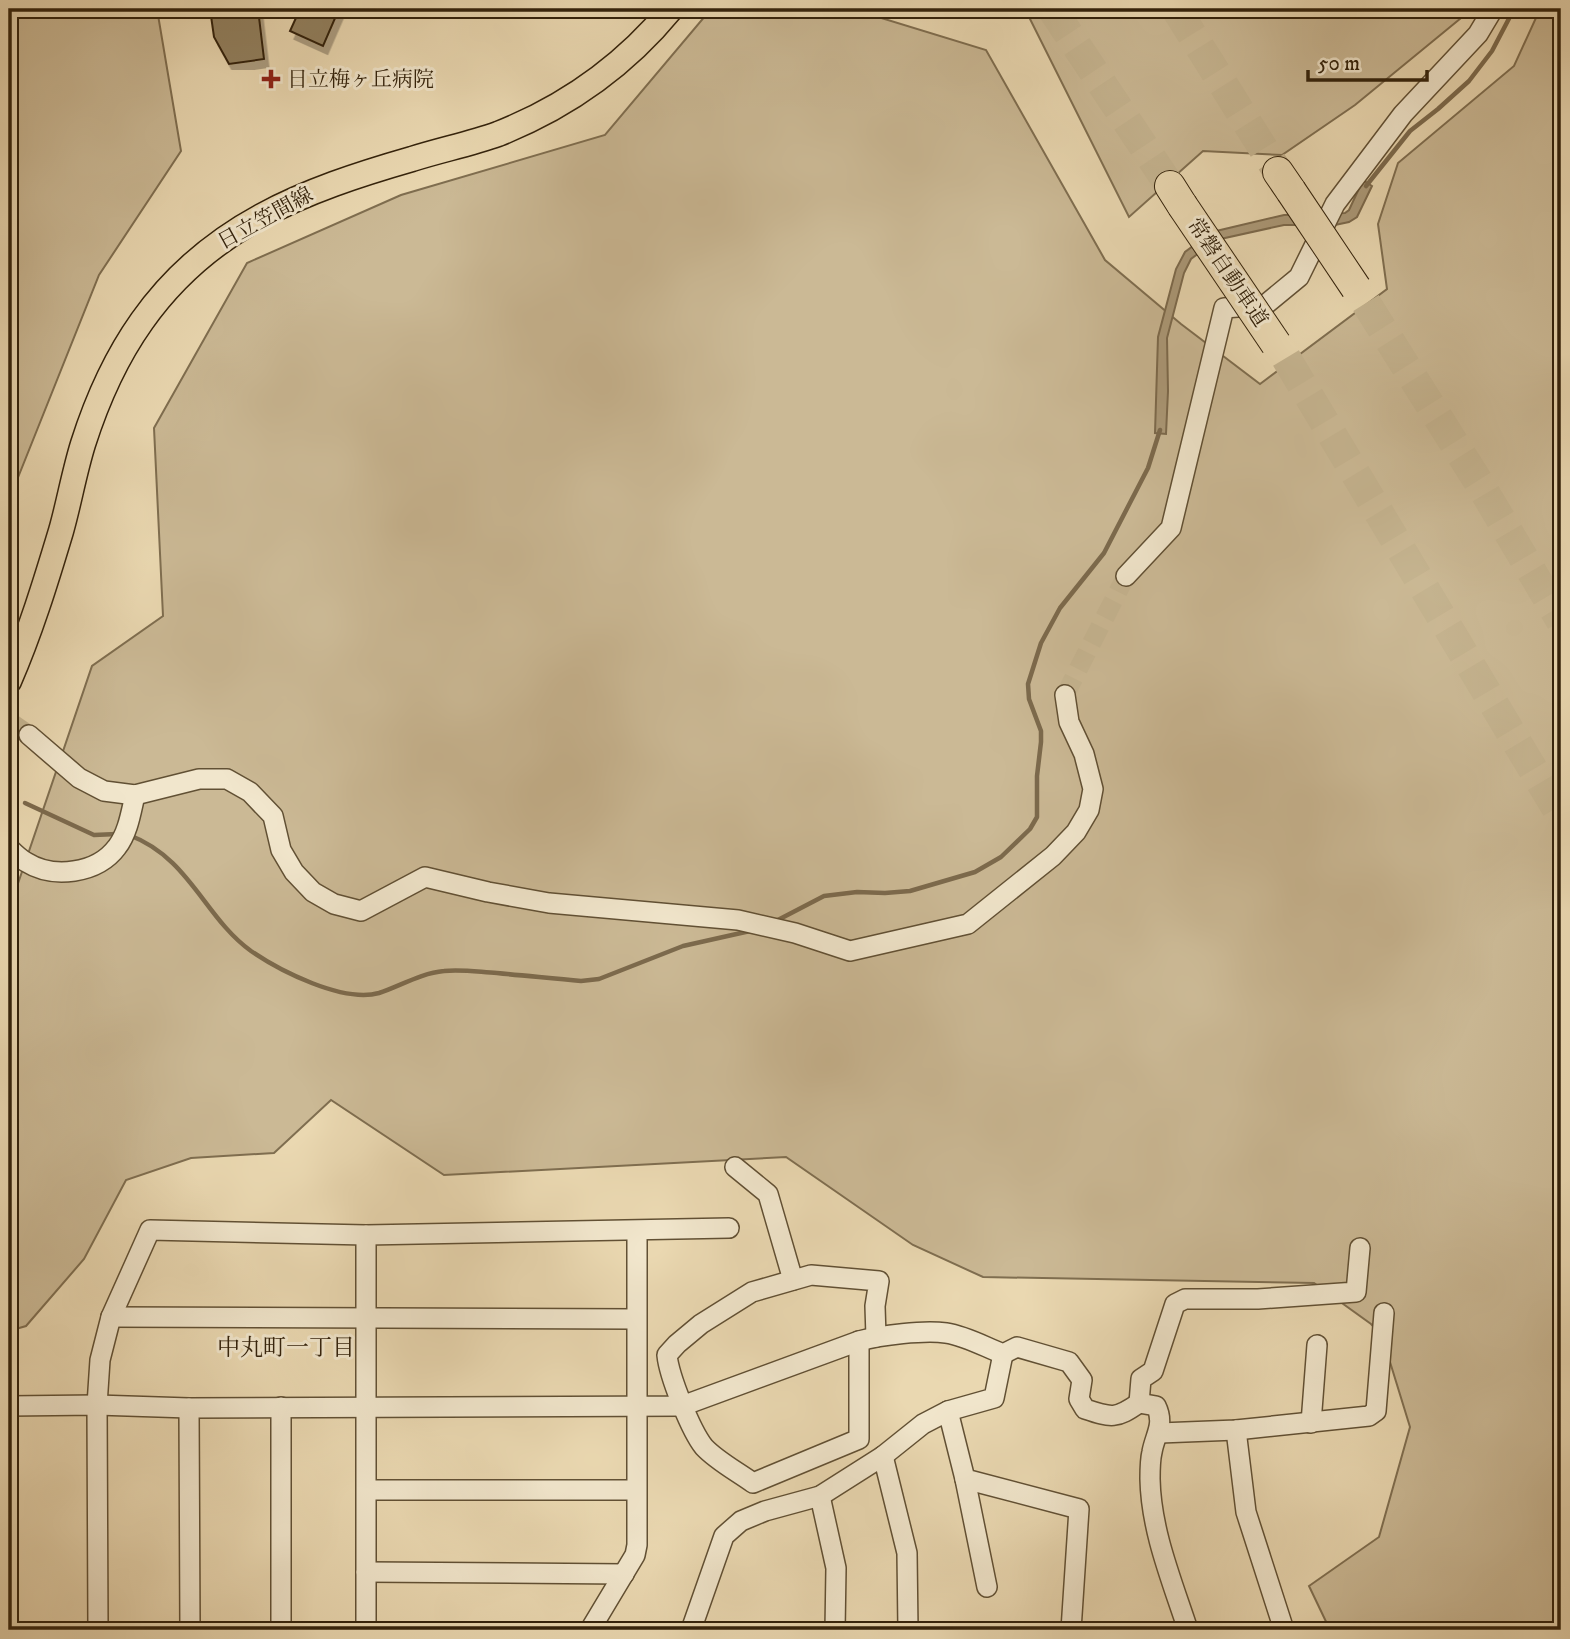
<svg xmlns="http://www.w3.org/2000/svg" width="1570" height="1639" viewBox="0 0 1570 1639" font-family="'IM FELL DW Pica','Noto Serif JP',serif">
<style>
.green{fill:#cbb995;stroke:#7f6e50;stroke-width:2}
.water{fill:#ac9a79;stroke:#7c6a4d;stroke-width:2}
.lines{fill:none;stroke-linecap:round;stroke-linejoin:round}
.stream{stroke:#7c6a4d;stroke-width:4.5}
.building{fill:#928161;stroke:#33220b;stroke-width:2;filter:url(#shadow)}
.minor-tunnel{stroke:#c5b490;stroke-width:19;stroke-dasharray:19 10;stroke-linecap:butt}
.highway-tunnel{stroke:#c5b490;stroke-width:30;stroke-dasharray:30 15;stroke-linecap:butt}
.minor-casing{stroke:#615034;stroke-width:22}
.major-casing{stroke:#33220b;stroke-width:27}
.highway-casing{stroke:#33220b;stroke-width:32}
.minor{stroke:#f1e6cc;stroke-width:19}
.major{stroke:#ead8b1;stroke-width:24}
.highway{stroke:#ead8b1;stroke-width:30}
.highway-bridge-casing{stroke:#33220b;stroke-width:32;stroke-linecap:butt}
.highway-bridge{stroke:#ead8b1;stroke-width:30}
.poi-dot{fill:#8f2418;stroke:#f1e6cc;stroke-width:2.5}
.labels{text-anchor:middle;stroke-width:6;stroke-linejoin:round;paint-order:stroke}
.poi-label{font-size:21px;fill:#33220b;stroke:#f1e6cc;text-anchor:start}
.street-label{font-size:21px;fill:#33220b;stroke:#f1e6cc}
.neighbourhood-label{font-size:23px;fill:#33220b;stroke:#f1e6cc}
</style>
<defs>
<filter id="shadow"><feDropShadow dx="4.5" dy="8" stdDeviation="0" flood-color="#0004"/></filter>
</defs>
<rect width="100%" height="100%" fill="#ead8b1"/>
<filter id="stains"><feTurbulence type="fractalNoise" baseFrequency=".00286" numOctaves="4"/><feColorMatrix values="0 0 0 0 .2 0 0 0 0 .09 0 0 0 0 .02 0 0 0 .5 -.17"/></filter>
<radialGradient id="worn" r=".72"><stop offset=".6" stop-color="#630" stop-opacity="0"/><stop offset="1" stop-color="#630" stop-opacity=".3"/></radialGradient>
<g class="green">
<polygon points="9,9 157,9 181,151 99,275 9,500"/>
<polygon points="711,9 852,9 986,50 1105,260 1181,324 1260,384 1387,289 1378,224 1398,163 1514,66 1540,9 1561,9 1561,1630 1330,1630 1309,1586 1379,1537 1410,1427 1382,1336 1371,1324 1314,1283 983,1277 913,1245 786,1157 444,1175 331,1100 274,1153 191,1158 126,1180 84,1259 26,1326 9,1331 9,916 11,904 92,666 163,616 154,428 247,263 401,195 605,135"/>
<polygon points="1025,9 1472,9 1355,105 1282,155 1203,151 1129,217"/>
</g>
<polygon class="water" points="1363,180 1372,186 1357,217 1349,222 1335,225 1284,225 1216,240 1191,259 1184,273 1167,338 1168,391 1166,434 1155,433 1158,337 1176,269 1185,252 1212,232 1284,215 1345,213 1349,210"/>
<g class="lines">
<g class="stream">
<polyline points="1366,186 1410,131 1438,109 1469,81 1492,51 1514,9"/>
<polyline points="25,803 94,835 117,834"/>
<path d="M129,835C190,858 204,917 251,951C280,971 343,1003 379,993C400,986 421,973 444,971C461,969 479,972 497,973C525,976 553,978 581,981L599,979L683,946L750,931"/>
<polyline points="774,922 824,896 857,892 885,893 910,891 975,872 1001,857 1030,829 1037,817 1037,776 1041,742 1041,731 1029,699 1028,684 1041,643 1060,608 1104,553 1148,468 1160,430"/>
</g>
</g>
<g class="building">
<polygon points="210,9 258,9 264,59 229,64 214,37"/>
<polygon points="300,9 339,9 323,46 290,31"/>
</g>
<g class="lines">
<g class="minor-tunnel">
<polyline points="1065,695 1126,576"/>
<polyline points="9,721 29,735"/>
</g>
<g class="highway-tunnel">
<polyline points="1052,9 1170,186"/>
<polyline points="1176,9 1278,172"/>
<polyline points="1366,303 1481,486 1561,621"/>
<polyline points="1286,358 1561,816"/>
</g>
<defs>
<g id="minor">
<polyline points="1126,576 1171,528 1224,308 1265,305 1299,277 1335,204 1403,114 1478,34 1493,9"/>
<polyline points="29,735 79,778 104,791 135,795 199,779 227,779 250,792 273,816 281,850 294,872 313,892 334,904 361,911 425,877 488,892 549,903 738,920 795,933 850,951 968,924 1053,856 1076,832 1089,810 1093,789 1084,754 1069,722 1065,695"/>
<path d="M9,848C14,853 20,859 26,862C53,879 97,874 117,847C128,833 131,812 135,795"/>
<polyline points="735,1167 768,1194 793,1280"/>
<polyline points="111,1317 635,1319"/>
<path d="M859,1341V1439L753,1483C738,1472 717,1461 704,1447C691,1431 669,1376 667,1355L677,1344L701,1324L752,1292L811,1275L879,1281L875,1306L876,1337"/>
<polyline points="1139,1403 1141,1379 1153,1371 1175,1304 1185,1299 1258,1299 1356,1292 1360,1248"/>
<path d="M9,1406L97,1405L189,1408L682,1406L859,1341C881,1335 924,1330 946,1333C966,1336 985,1347 1003,1354L1017,1347L1069,1362L1082,1380L1079,1399L1085,1409C1112,1418 1116,1419 1139,1403L1156,1406C1165,1424 1155,1435 1152,1452C1150,1460 1150,1471 1150,1479C1151,1531 1172,1581 1188,1630"/>
<polyline points="281,1407 281,1630"/>
<polyline points="189,1408 190,1630"/>
<polyline points="948,1411 994,1398 1003,1354"/>
<polyline points="1311,1423 1317,1345"/>
<polyline points="1236,1430 1246,1512 1284,1630"/>
<polyline points="1160,1433 1236,1430 1369,1416 1376,1411 1384,1313"/>
<polyline points="883,1456 907,1553 908,1630"/>
<polyline points="965,1479 987,1587"/>
<polyline points="367,1490 636,1490"/>
<polyline points="820,1496 836,1568 835,1630"/>
<polyline points="366,1572 624,1574"/>
<polyline points="98,1630 97,1405 100,1360 111,1317 150,1230 366,1235 729,1228"/>
<polyline points="366,1630 366,1235"/>
<polyline points="590,1630 635,1555 637,1545 637,1231"/>
<polyline points="691,1630 724,1536 741,1521 765,1511 820,1496 883,1456 923,1424 948,1411 965,1479 1079,1509 1071,1630"/>
</g>
<path id="major" d="M9,681C30,633 46,581 61,531C69,503 74,473 83,444C97,400 115,359 142,321C209,226 304,190 412,159C440,150 470,144 498,134C566,107 625,65 671,9"/>
<g id="highway">
<polyline points="1278,172 1291,191"/>
<polyline points="1170,186 1182,205"/>
</g>
</defs>
<use href="#minor" class="minor-casing"/>
<use href="#major" class="major-casing"/>
<use href="#highway" class="highway-casing"/>
<use href="#minor" class="minor"/>
<use href="#major" class="major"/>
<use href="#highway" class="highway"/>
<defs>
<g id="highway-bridge">
<polyline points="1291,191 1356,288"/>
<polyline points="1182,205 1276,344"/>
</g>
</defs>
<use href="#highway-bridge" class="highway-bridge-casing"/>
<use href="#highway-bridge" class="highway-bridge"/>
</g>
<path class="poi-dot" d="M267.5 68.5h7v7h7v7h-7v7h-7v-7h-7v-7h7z"/>
<g class="labels">
<g class="poi-label">
<text x="287" y="86">日立梅ヶ丘病院</text>
</g>
<g class="street-label">
<text transform="translate(265 218) rotate(-29)" y="7">日立笠間線</text>
<text transform="translate(1228 272) rotate(56)" y="7">常磐自動車道</text>
</g>
<g class="neighbourhood-label">
<text x="286" y="1355">中丸町一丁目</text>
</g>
</g>
<rect width="1570" height="1639" fill="none" stroke="#ead8b1" stroke-width="35"/>
<rect x="10" y="10" width="1549" height="1618" fill="none" stroke="#33220b" stroke-width="3.5"/>
<rect x="18" y="18" width="1535" height="1604" fill="none" stroke="#33220b" stroke-width="2"/>
<path d="M1308 70v10h119v-10" fill="none" stroke="#33220b" stroke-width="3.5"/>
<text x="1318" y="70" font-size="21" fill="#33220b" stroke="#f1e6cc" stroke-width="5" paint-order="stroke">50 m</text>
<rect width="100%" height="100%" filter="url(#stains)"/>
<rect width="100%" height="100%" fill="url(#worn)"/>
</svg>
